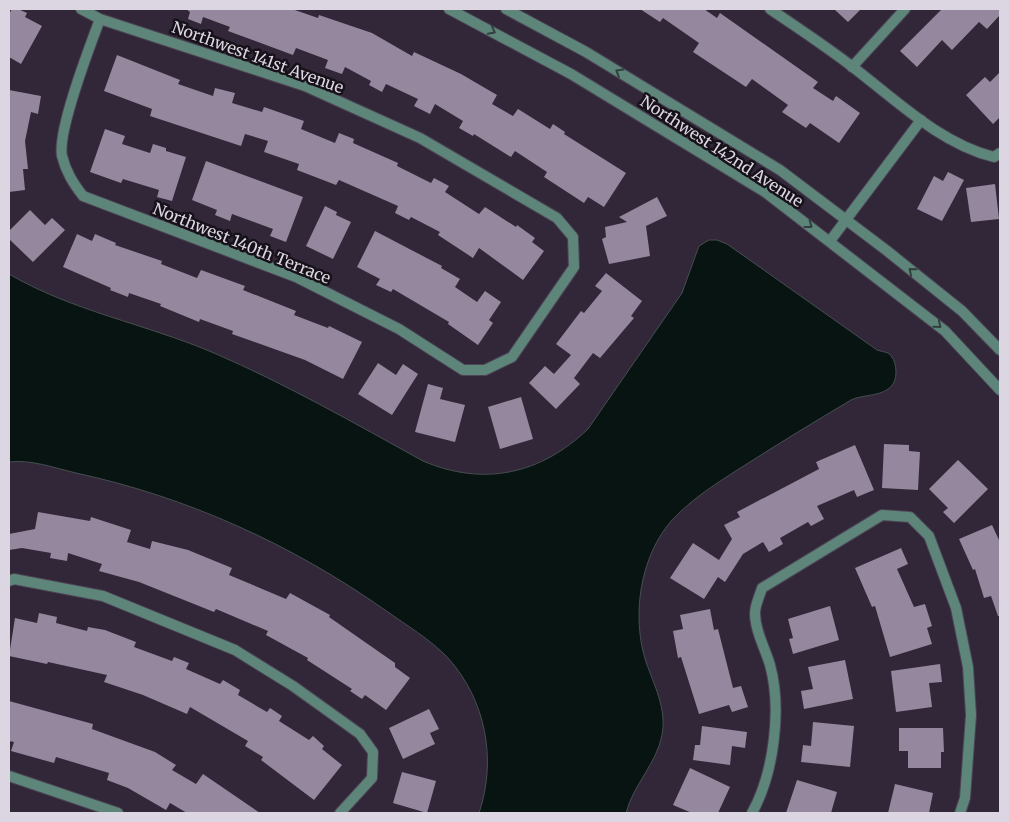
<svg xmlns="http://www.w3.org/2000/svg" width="1009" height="822" viewBox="0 0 1009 822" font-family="Merriweather,serif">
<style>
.water{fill:#071411;stroke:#474e50}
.building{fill:#94879e}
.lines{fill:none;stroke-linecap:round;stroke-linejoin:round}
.minor-casing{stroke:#4c4354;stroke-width:12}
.minor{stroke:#5d8579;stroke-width:10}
.oneway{stroke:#334040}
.labels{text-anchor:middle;stroke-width:5;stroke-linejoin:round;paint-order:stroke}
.street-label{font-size:16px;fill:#dcd6e2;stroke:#17121a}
</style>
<rect width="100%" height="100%" fill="#312739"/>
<path class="water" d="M709,240H717L727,244L877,350C880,351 885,352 888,353C897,359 898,376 893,384C885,397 863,394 851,400C814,422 778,444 742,467C717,483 693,498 673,519C640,555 631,616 646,662C654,685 667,709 662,735C657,763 633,785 626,813H479C497,760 486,700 448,658C430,639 406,625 385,610C291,544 187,497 76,473C55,468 30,459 9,462V274C72,311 146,324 214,353C286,384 354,423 423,461C484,487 541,474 588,429L682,293L699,246Z"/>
<g class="building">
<polygon points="12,9 18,9 27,13 25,17 42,26 21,64 9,57 9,14"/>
<polygon points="186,9 292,9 318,18 319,15 372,33 412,56 414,52 461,74 497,95 492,104 513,116 518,109 550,129 553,124 565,132 564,134 626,173 604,207 588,197 584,203 544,177 547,172 515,151 511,157 474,134 473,136 459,128 463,121 435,104 430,114 414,106 418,99 386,84 382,92 369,85 371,81 345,67 342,74 325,68 328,60 296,48 293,55 228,31 230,27 203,17 201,24 188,19 190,12"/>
<polygon points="640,9 704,9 717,18 720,13 818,82 813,88 833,101 836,96 860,113 839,143 810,123 806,128 782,112 788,105 752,79 746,87 693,52 699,43 663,18 660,22"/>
<polygon points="834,9 861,9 848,22"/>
<polygon points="942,9 1000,9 1000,15 987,29 979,22 952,50 942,40 917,67 900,51"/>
<polygon points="117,55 180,80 178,84 213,96 215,88 235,93 232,103 262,112 264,107 304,121 301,129 335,143 339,133 354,139 353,143 398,163 397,166 431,183 434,178 449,186 445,192 479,214 485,207 516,227 517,225 535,238 532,242 544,251 523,280 479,248 473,258 438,235 440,232 411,217 409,220 395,213 398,206 339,180 336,185 297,170 299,164 264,152 268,141 245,134 241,146 150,116 152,109 104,91"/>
<polygon points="1000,72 1000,117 993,124 966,95 985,77 990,82"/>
<polygon points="9,90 41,96 38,114 31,112 25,141 28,169 23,169 25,190 9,192"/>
<polygon points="105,129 125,136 122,144 150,153 153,144 166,148 166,151 186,157 172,201 157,197 159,190 123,179 121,183 90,172"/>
<polygon points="206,161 303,197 286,242 270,236 273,229 232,214 230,221 215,215 217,210 192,200"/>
<polygon points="948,172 964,180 942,221 917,209 934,176 943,181"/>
<polygon points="995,184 999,219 971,222 966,188"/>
<polygon points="657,197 667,216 646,226 650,256 609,264 602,239 606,237 605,227 627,222 619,217"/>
<polygon points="325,206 337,212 336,215 351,222 333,259 306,246"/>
<polygon points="30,210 45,225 52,218 65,230 33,262 9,239 9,231"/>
<polygon points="375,231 442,266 441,268 460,279 455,287 477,302 485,291 501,302 489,320 493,323 478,345 448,324 449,322 393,289 391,292 376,285 380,279 357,267"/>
<polygon points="77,234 92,241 95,234 116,243 115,245 162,261 161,264 197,278 201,270 245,286 243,290 296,311 294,315 328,328 329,326 362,342 343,379 305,360 232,334 233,331 200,319 199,322 160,306 161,304 129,293 128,297 110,290 111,288 63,267"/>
<polygon points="606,273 642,301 631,316 634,318 600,358 593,353 574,378 580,384 556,409 529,383 545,366 554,374 571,355 556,344 581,311 584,313 602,291 595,286"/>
<polygon points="378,363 396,375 403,364 418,374 392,415 358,394"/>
<polygon points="428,384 443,388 440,399 465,405 455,442 415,432"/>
<polygon points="521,397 533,439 500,449 488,407"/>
<polygon points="884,444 909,445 909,451 920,452 918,490 882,488"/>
<polygon points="855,445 874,490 857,497 854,490 817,506 824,519 811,526 808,522 780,538 783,544 769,552 763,542 743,554 725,582 718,577 704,599 670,578 693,543 719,560 732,539 724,525 740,517 737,512 819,469 816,462"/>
<polygon points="958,460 988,489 954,523 943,512 948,508 929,489"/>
<polygon points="38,512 90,521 91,517 131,530 127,542 150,549 152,541 188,550 232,568 229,575 286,599 290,593 330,615 329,617 395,663 395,667 410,678 386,710 365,695 362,699 350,691 352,689 307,660 308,658 266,635 268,631 216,609 214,612 139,582 99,571 102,564 68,553 67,561 50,558 51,553 22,548 9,550 9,534 35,529"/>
<polygon points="992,525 1000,542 1000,616 998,616 991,596 984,598 975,569 973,570 959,539"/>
<polygon points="901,548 908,564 897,569 914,607 925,604 932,626 927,628 932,644 890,657 875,606 872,607 855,568"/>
<polygon points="830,606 839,640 793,654 789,639 793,638 788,619"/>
<polygon points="710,609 714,630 718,629 733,688 741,686 748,707 732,712 729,705 699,714 681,657 678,658 673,631 683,629 680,615"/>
<polygon points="39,613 57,617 56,623 87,631 88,627 105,630 136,642 134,647 172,661 174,657 189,663 186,669 220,684 223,680 240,690 238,695 267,712 270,708 282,716 279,721 309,740 313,736 324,746 322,749 342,765 314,800 261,760 263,757 245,746 248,741 190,707 187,714 143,695 104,682 107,675 48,662 47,664 9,656 15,618 37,623"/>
<polygon points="845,660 853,699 804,709 801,691 813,689 808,667"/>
<polygon points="940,664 942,682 929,683 932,707 896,712 891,671"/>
<polygon points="9,701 93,724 92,729 155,752 176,765 172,770 196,784 203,774 260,813 187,813 170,803 166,810 128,788 107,780 109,773 56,757 54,763 11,751 14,742 9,741"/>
<polygon points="429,709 439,729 430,733 435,744 403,759 389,728"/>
<polygon points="813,722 854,726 850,767 801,762 803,745 811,746"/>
<polygon points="702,726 747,732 745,748 732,746 730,765 693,760 695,745 700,745"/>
<polygon points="899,728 943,728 944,752 941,752 941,768 908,768 908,751 899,751"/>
<polygon points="690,768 730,787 718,813 692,813 673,805"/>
<polygon points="402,772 436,781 427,813 393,803"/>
<polygon points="797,780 837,792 831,813 786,813"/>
<polygon points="895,784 933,793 929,813 888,813"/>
</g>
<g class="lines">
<defs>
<g id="minor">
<path d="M81,9L100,19L305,86L420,138L557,218L573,237L574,267L512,357L485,370H463L399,329L296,277L83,196C73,183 66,172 62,156C57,131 90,46 100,19"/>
<polyline points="449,9 571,74 765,192 945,331 1000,390"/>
<polyline points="506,9 586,52 780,170 886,250 962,311 1000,350"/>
<path d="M770,9C798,28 827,47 854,68C897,101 941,144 994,157L1000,153"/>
<polyline points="852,67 905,9"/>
<polyline points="830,241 921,120"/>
<polyline points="9,581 14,579 103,596 235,650 293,686 360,734 373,752 372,778 340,813"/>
<polyline points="9,776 118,813"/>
<path d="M752,813C774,773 782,709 770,665C765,648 755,631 755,613C755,605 760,595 762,588L882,515L910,517L929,536L956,608L968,667L971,715L965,798L960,813"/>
</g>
</defs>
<use href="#minor" class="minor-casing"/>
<use href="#minor" class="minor"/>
</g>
<defs><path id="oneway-chevron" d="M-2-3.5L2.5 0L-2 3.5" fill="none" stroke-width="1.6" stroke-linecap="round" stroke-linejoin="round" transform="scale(1.25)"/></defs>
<g class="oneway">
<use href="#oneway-chevron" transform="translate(492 31) rotate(28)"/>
<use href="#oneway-chevron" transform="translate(619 72) rotate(-149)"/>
<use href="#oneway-chevron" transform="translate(809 225) rotate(37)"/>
<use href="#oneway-chevron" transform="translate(912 271) rotate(-141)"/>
<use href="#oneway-chevron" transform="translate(938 325) rotate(39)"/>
</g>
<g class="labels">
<g class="street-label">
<text transform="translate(258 57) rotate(20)" y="6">Northwest 141st Avenue</text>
<text transform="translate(722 151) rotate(33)" y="6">Northwest 142nd Avenue</text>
<text transform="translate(242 243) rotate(22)" y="6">Northwest 140th Terrace</text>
</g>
</g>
<rect width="1009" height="822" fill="none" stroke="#dcd6e2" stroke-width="20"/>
</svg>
